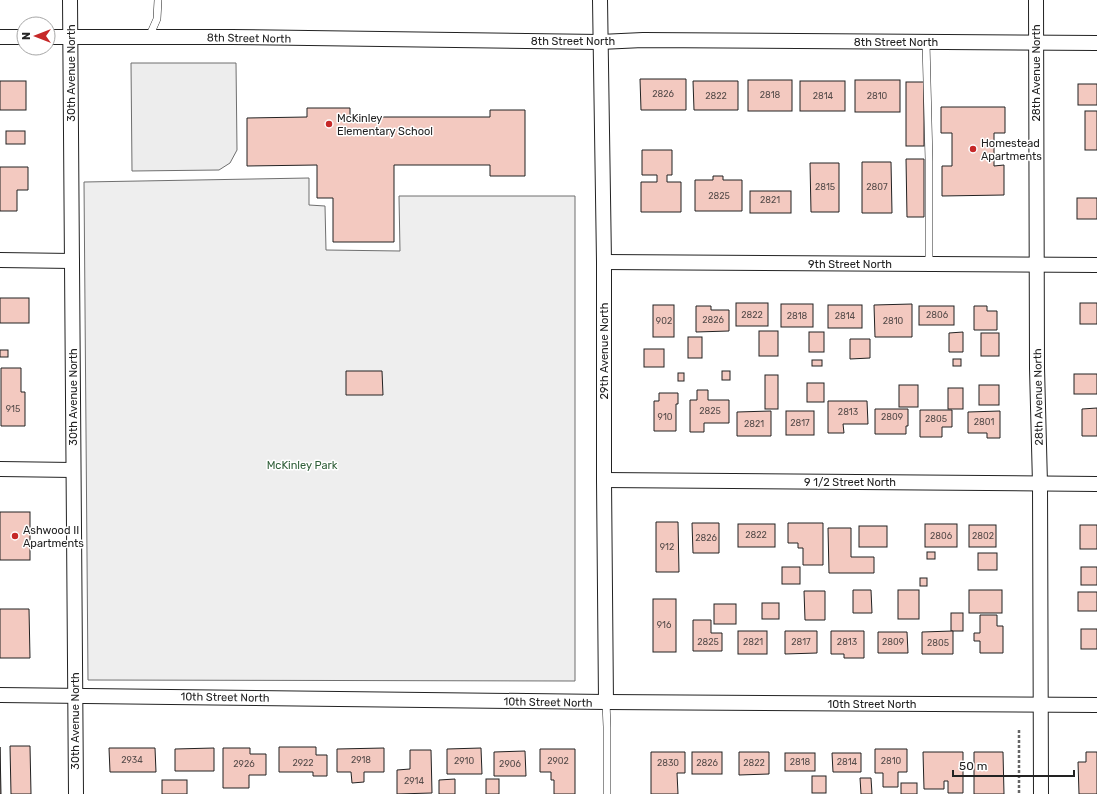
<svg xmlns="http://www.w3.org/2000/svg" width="1097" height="794" viewBox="0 0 1097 794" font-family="Rubik,sans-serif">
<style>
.green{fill:#eee;stroke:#6f6f6f}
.parking{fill:#ededed;stroke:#6f6f6f}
.building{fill:#f3c9c0;stroke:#222}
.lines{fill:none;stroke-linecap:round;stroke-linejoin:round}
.lane-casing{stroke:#222;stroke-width:8}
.street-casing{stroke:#222;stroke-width:16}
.path{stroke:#646464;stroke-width:2.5;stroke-dasharray:3 2;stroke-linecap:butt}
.lane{stroke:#fff;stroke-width:7}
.street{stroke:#fff;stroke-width:14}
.poi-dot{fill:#c62828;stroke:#fff;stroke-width:1.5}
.labels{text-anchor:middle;stroke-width:3;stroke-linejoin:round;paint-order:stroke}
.number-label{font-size:9px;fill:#564c4a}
.street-label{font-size:11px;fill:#222;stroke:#fff}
.poi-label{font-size:11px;fill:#222;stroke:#fff;text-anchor:start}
.park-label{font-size:11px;fill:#2f5e38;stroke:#fff}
</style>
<rect width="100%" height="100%" fill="#fff"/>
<polygon class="green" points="309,178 309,205 325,206 326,250 400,251 399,196 575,196 575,681 88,680 84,182"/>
<polygon class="parking" points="131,63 236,63 237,150 230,163 219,170 132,171"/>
<g class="building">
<polygon points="640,79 686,79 686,110 641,110"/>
<rect x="748" y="80" width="44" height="31"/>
<rect x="855" y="80" width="45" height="32"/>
<rect x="0" y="81" width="26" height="29"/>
<polygon points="693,81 738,81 738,110 694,110"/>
<rect x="800" y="81" width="45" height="30"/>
<rect x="906" y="82" width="18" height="64"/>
<rect x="1078" y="84" width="19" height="21"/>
<polygon points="941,107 1005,107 1005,133 994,133 994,166 1004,165 1004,195 942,196 942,166 952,166 952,133 941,133"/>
<polygon points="307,108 350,108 350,117 490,117 490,110 525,110 525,176 490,176 490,165 394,165 394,242 333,242 333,198 317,198 317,165 247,166 247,118 307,117"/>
<rect x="1085" y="111" width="12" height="39"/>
<rect x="6" y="131" width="19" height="13"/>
<polygon points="642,150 672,150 672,175 667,175 667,182 681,182 681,212 641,212 641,182 657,182 657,175 642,175"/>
<polygon points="906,159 924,159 924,217 907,217"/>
<polygon points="862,162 891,162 892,213 862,213"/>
<polygon points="810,163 839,163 839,212 811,212"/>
<polygon points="0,167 28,167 28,190 17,190 17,211 0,211"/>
<polygon points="713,176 723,176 723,180 742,180 742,211 695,211 695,180 713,180"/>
<rect x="750" y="191" width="41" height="22"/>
<rect x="1077" y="198" width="20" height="21"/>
<rect x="0" y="298" width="29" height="25"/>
<rect x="736" y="303" width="32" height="23"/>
<rect x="1080" y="303" width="17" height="21"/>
<rect x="781" y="304" width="32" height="23"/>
<polygon points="912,304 912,337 875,337 874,305"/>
<rect x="653" y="305" width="21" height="32"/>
<rect x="828" y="305" width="34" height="23"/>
<polygon points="696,306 711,306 711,310 729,310 729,331 696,332"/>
<rect x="919" y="306" width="35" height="19"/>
<polygon points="974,306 987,306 987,311 997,311 997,330 974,330"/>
<rect x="759" y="331" width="19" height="25"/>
<rect x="809" y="332" width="15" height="20"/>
<polygon points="963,332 963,352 949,352 949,333"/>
<rect x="981" y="333" width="18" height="23"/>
<rect x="688" y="337" width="14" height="21"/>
<polygon points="850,339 870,339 870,358 850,359"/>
<rect x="644" y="349" width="20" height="18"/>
<rect x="0" y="350" width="8" height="7"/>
<rect x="953" y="359" width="8" height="7"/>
<rect x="812" y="360" width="10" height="6"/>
<polygon points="1,368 21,368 21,392 25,392 25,426 1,426"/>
<polygon points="346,371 382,371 383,395 346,395"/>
<rect x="722" y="371" width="8" height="9"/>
<rect x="678" y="373" width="6" height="8"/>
<rect x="1074" y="374" width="23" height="20"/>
<rect x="765" y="375" width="13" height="34"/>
<rect x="807" y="383" width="17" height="19"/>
<rect x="899" y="385" width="19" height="22"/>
<rect x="979" y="385" width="20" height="20"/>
<rect x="948" y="388" width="15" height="21"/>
<polygon points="697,390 708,390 708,400 729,400 729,423 704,423 704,432 690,432 690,400 697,400"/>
<polygon points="659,393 678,393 678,404 676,404 676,431 654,431 654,401 659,401"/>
<polygon points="828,401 867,401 868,424 843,424 844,433 828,433"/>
<polygon points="1097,408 1097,436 1082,436 1082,409"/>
<polygon points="875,409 908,409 908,426 906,426 906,434 875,434"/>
<polygon points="920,410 952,410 952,427 942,427 942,437 920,437"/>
<polygon points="771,411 771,436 737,436 737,412"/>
<rect x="786" y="411" width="28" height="24"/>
<polygon points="1000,411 1000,438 987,438 987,433 968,433 968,412"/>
<rect x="0" y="512" width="30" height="48"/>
<polygon points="656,522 678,522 679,572 656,572"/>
<polygon points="692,523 719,523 719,553 693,553"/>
<polygon points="788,523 823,523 823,565 803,565 803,548 798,548 798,543 788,543"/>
<rect x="738" y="524" width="37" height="23"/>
<rect x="925" y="524" width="32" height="23"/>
<rect x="969" y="525" width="27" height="22"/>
<rect x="1080" y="525" width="17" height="24"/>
<rect x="859" y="526" width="28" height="21"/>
<polygon points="828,528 851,528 851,557 874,557 874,573 829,573"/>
<rect x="927" y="552" width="8" height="7"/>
<rect x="978" y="553" width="19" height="17"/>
<rect x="782" y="567" width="18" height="17"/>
<rect x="1081" y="567" width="16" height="18"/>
<rect x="920" y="578" width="7" height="8"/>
<polygon points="853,590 871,590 872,613 853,613"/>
<rect x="898" y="590" width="21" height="29"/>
<rect x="969" y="590" width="33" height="23"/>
<polygon points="804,591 825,591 825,620 805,620"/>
<rect x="1078" y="592" width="19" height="19"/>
<rect x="653" y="599" width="23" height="53"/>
<rect x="762" y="603" width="17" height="16"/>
<rect x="714" y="604" width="22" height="20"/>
<polygon points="0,609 29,609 30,658 0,658"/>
<rect x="951" y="613" width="12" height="18"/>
<polygon points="980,615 997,615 997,626 1003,626 1003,653 980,653 980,641 974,641 974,633 980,633"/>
<polygon points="693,620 711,620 711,633 722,633 722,651 693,651"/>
<rect x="1081" y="629" width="16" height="20"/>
<rect x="738" y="631" width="29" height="23"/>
<polygon points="785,631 817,631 817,653 785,654"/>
<polygon points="831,631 864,631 864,658 844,658 844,654 831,654"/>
<polygon points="953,631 953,654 922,654 922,632"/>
<polygon points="878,632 907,632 908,653 878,653"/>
<polygon points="10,746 30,746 31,794 11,794"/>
<polygon points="0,747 1,794 0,794"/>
<polygon points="279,747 316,747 316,755 327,755 327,776 313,776 313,772 279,772"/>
<polygon points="109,748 155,748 156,772 110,772"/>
<polygon points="214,748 214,771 175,771 175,749"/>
<polygon points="223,748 250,748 250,754 266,754 266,775 249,775 249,788 223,788"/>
<polygon points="384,748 384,772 364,772 364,782 352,783 351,772 337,772 337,749"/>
<polygon points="481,748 482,774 447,774 447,749"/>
<polygon points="540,749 575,749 575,794 554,794 554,780 551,780 551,772 540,772"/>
<polygon points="875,749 907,749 907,772 898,772 898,787 883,787 883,773 875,773"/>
<polygon points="410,750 431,750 432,793 397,794 397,770 410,769"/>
<polygon points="525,751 526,776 494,776 494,752"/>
<polygon points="651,752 685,752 685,773 677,773 678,794 651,794"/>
<rect x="692" y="752" width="30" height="22"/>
<polygon points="739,752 769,752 769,774 739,775"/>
<polygon points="923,752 963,752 963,793 948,793 948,781 944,781 944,789 924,789"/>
<polygon points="974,752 1003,752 1004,794 974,794"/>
<polygon points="1086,752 1097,752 1097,794 1079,794 1078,762 1086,762"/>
<rect x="785" y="753" width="30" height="18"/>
<polygon points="832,753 861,753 861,772 833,772"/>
<rect x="812" y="776" width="14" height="17"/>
<polygon points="860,778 871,778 872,794 861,794"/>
<polygon points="455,779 455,794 439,794 439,780"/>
<rect x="486" y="779" width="13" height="15"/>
<rect x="162" y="780" width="25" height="14"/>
<rect x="901" y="783" width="16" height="11"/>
</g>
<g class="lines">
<defs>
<g id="lane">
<polyline points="149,37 157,19 158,0"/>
<polyline points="926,42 929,161 929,264"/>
<polyline points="606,702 607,727 607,794"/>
</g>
<g id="street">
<polyline points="70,0 76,794"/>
<polyline points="600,0 604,262 604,480 606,702"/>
<polyline points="1036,0 1037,368 1040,484 1041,794"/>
<polyline points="0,37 24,37"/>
<polyline points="48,37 231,37 600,42 643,40 1097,43"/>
<polyline points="0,260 72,261"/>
<polyline points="604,262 1097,265"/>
<polyline points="0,469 73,470"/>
<polyline points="604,480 1097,484"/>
<polyline points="0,695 606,702 1097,705"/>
</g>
</defs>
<use href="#lane" class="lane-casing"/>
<use href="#street" class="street-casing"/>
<polyline class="path" points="1019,730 1019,794"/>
<use href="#lane" class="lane"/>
<use href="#street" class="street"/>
</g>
<g class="poi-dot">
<circle cx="329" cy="124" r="4"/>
<circle cx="973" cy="149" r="4"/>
<circle cx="15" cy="536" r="4"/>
</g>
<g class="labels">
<g class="number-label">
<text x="663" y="97">2826</text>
<text x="770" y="98">2818</text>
<text x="716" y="99">2822</text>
<text x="823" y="99">2814</text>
<text x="877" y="99">2810</text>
<text x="825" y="190">2815</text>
<text x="877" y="190">2807</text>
<text x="719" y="199">2825</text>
<text x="770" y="203">2821</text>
<text x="752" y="318">2822</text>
<text x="937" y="318">2806</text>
<text x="797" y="319">2818</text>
<text x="845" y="319">2814</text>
<text x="713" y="323">2826</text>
<text x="664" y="324">902</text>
<text x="893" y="324">2810</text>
<text x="13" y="412">915</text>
<text x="710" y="414">2825</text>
<text x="848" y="415">2813</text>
<text x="665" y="420">910</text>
<text x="892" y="420">2809</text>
<text x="936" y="422">2805</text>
<text x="984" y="425">2801</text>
<text x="800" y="426">2817</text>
<text x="754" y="427">2821</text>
<text x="756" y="538">2822</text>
<text x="941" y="539">2806</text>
<text x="983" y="539">2802</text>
<text x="706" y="541">2826</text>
<text x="667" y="550">912</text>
<text x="664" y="628">916</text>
<text x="708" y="645">2825</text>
<text x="753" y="645">2821</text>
<text x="801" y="645">2817</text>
<text x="847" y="645">2813</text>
<text x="893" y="645">2809</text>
<text x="938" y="646">2805</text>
<text x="132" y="763">2934</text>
<text x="361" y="763">2918</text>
<text x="464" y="764">2910</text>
<text x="558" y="764">2902</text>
<text x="891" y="764">2810</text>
<text x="800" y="765">2818</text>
<text x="847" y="765">2814</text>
<text x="303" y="766">2922</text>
<text x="668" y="766">2830</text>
<text x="707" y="766">2826</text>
<text x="754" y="766">2822</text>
<text x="244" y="767">2926</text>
<text x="510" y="767">2906</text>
<text x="414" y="784">2914</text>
</g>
<g class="street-label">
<text transform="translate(249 38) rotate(1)" y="4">8th Street North</text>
<text x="573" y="45">8th Street North</text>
<text x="896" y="46">8th Street North</text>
<text transform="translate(71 73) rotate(-90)" y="4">30th Avenue North</text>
<text transform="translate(1036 73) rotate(-90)" y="4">28th Avenue North</text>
<text x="850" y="268">9th Street North</text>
<text transform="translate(604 351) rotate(-90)" y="4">29th Avenue North</text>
<text transform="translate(73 397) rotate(-90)" y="4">30th Avenue North</text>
<text transform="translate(1038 397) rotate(-91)" y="4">28th Avenue North</text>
<text x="850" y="486">9 1/2 Street North</text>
<text transform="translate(225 697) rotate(1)" y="4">10th Street North</text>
<text transform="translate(548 702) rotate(1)" y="4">10th Street North</text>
<text x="872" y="708">10th Street North</text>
<text transform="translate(75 721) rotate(-90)" y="4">30th Avenue North</text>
</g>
<g class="poi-label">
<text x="337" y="122">McKinley<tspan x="337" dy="13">Elementary School</tspan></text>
<text x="981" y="147">Homestead<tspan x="981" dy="13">Apartments</tspan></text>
<text x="23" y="534">Ashwood II<tspan x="23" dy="13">Apartments</tspan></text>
</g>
<g class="park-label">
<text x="302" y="469">McKinley Park</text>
</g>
</g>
<g transform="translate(36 36) rotate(270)"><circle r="19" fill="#ffffff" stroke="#a7a7a7"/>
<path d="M0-3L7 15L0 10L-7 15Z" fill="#c62828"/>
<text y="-6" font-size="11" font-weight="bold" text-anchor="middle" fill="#222222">N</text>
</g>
<path d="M953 770v6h121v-6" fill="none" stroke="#222222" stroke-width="2"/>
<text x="959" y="770" font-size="12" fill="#222222" stroke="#ffffff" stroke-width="3" paint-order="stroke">50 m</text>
</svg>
